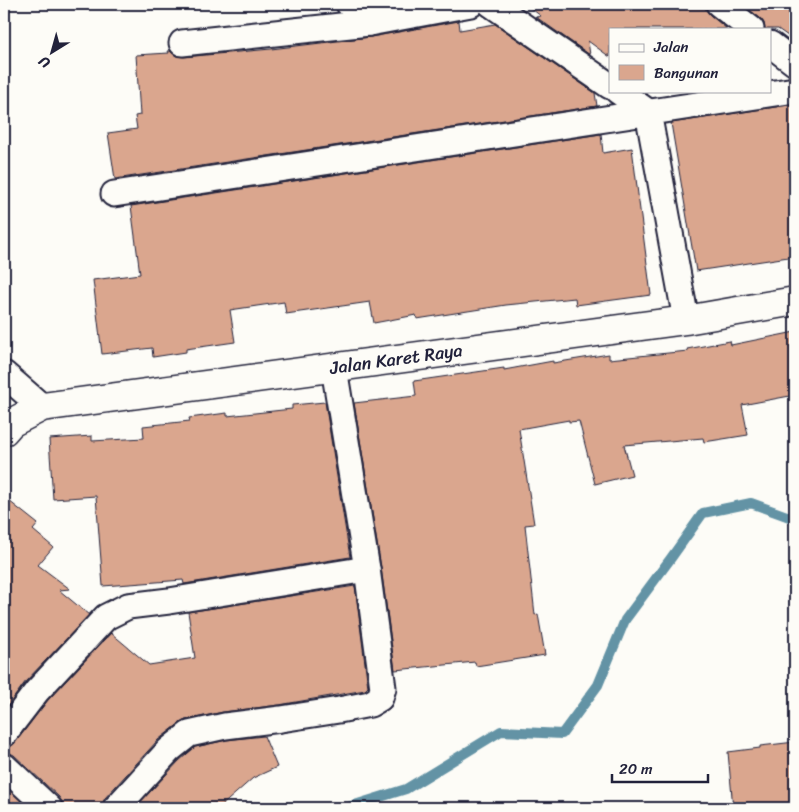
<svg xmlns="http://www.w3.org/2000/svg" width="799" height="812" viewBox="0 0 799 812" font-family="Sriracha,sans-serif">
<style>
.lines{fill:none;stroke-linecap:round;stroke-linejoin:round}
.stream{stroke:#6393a5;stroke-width:10}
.building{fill:#daa68e;stroke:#22223b}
.minor-casing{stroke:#22223b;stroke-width:29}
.tertiary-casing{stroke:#22223b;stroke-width:31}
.minor{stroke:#fdfcf7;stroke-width:25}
.tertiary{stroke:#fdfcf7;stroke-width:28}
.labels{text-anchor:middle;stroke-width:4.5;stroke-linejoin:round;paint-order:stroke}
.street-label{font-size:18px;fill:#22223b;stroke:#fdfcf7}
</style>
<rect width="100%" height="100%" fill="#fdfcf7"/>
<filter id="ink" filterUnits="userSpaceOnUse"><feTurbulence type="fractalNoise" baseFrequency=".02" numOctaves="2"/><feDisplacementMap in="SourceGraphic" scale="10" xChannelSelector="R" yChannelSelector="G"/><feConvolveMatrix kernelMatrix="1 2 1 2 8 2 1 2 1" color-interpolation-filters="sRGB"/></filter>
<g filter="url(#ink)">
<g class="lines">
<polyline class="stream" points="345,808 406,789 501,731 562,734 598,685 625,620 671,558 703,513 751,503 795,519"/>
</g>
<g class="building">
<polygon points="525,4 705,4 706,10 710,15 727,29 610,29 610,57 588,41 590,55 536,17 541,16"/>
<polygon points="742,4 795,4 795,41 778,29 765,29 764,23 760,18"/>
<polygon points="459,21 460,30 495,24 595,93 597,106 115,179 108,133 137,129 135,116 140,115 136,55 169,53 168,51 170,51 176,56 184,57 271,49 371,37"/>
<polygon points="795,104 795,256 696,271 671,123"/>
<polygon points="601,134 603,153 632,148 651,295 576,305 575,298 506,305 417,319 416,315 374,323 370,302 286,314 284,302 230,310 235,342 186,349 186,352 153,357 152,348 102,354 93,280 140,274 131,206"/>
<polygon points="795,332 795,395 742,405 748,435 704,442 703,438 624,445 632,475 595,484 579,421 569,422 569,420 519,429 534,524 525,525 535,615 538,614 545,655 476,666 475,662 395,670 381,567 354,403 416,396 414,381 504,368 504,370 553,361 553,363 609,354 609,359 688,351 687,349 730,341 731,345"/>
<polygon points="325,402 350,557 184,584 183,580 103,586 96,496 53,499 49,439 92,436 92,441 144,438 143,426 190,421 189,418 227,413 227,416 292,409 292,405"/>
<polygon points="4,497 38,524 33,530 53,547 38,565 70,589 59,590 89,615 26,681 4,711"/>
<polygon points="355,586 368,687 365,690 279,705 223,712 185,720 180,723 158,740 105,798 102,804 102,808 63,808 63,803 59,797 14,755 8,752 4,752 4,748 10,747 15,743 48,700 111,633 149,665 195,658 188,612"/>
<polygon points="264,736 277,767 253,778 219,808 135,808 179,761 195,747 227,740"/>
<polygon points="795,742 795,808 733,808 728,752 760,748 760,746"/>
<polygon points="4,785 28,808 4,808"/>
</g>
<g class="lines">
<defs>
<g id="minor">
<polyline points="349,4 369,23 471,4"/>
<polyline points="491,4 610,86"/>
<polyline points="719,4 751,29"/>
<polyline points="182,43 369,23"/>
<polyline points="770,44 795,63"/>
<polyline points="618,91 648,112 686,320"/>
<polyline points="114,194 795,90"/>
<polyline points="4,374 42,407"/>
<polyline points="4,734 37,691 106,617 128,606 169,601 367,569"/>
<polyline points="4,766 49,808"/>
<polyline points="116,808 169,750 189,734 225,726 281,719 339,710 370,704 380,698 383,688 367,569 334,368"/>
</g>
<polyline id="tertiary" points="4,431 11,423 42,407 686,320 795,301"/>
</defs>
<use href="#minor" class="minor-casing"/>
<use href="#tertiary" class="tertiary-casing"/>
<use href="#minor" class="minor"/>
<use href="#tertiary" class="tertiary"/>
</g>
</g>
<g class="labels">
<g class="street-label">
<text transform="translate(396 359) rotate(-8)" y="6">Jalan Karet Raya</text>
</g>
</g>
<rect width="799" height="812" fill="none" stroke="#fdfcf7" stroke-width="20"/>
<rect x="10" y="10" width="779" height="792" fill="none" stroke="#22223b" stroke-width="2" filter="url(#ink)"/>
<rect x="609" y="28" width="162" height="65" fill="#fdfcf7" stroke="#a5a5ac"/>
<rect x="619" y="44" width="25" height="8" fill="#fdfcf7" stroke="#a5a5ac"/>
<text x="654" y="52" font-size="15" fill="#22223b">Jalan</text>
<rect x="619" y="65" width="25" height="15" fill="#daa68e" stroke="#a5a5ac"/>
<text x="654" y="78" font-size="15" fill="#22223b">Bangunan</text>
<g transform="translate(52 52) rotate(217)" stroke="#fdfcf7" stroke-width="4" paint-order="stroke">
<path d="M0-4L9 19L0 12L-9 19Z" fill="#22223b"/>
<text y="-8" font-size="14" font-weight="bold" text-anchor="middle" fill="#22223b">U</text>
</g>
<path d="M612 774v8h96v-8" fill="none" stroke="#22223b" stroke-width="2.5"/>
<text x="619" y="774" font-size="15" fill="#22223b" stroke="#fdfcf7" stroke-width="4" paint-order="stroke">20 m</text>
</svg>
